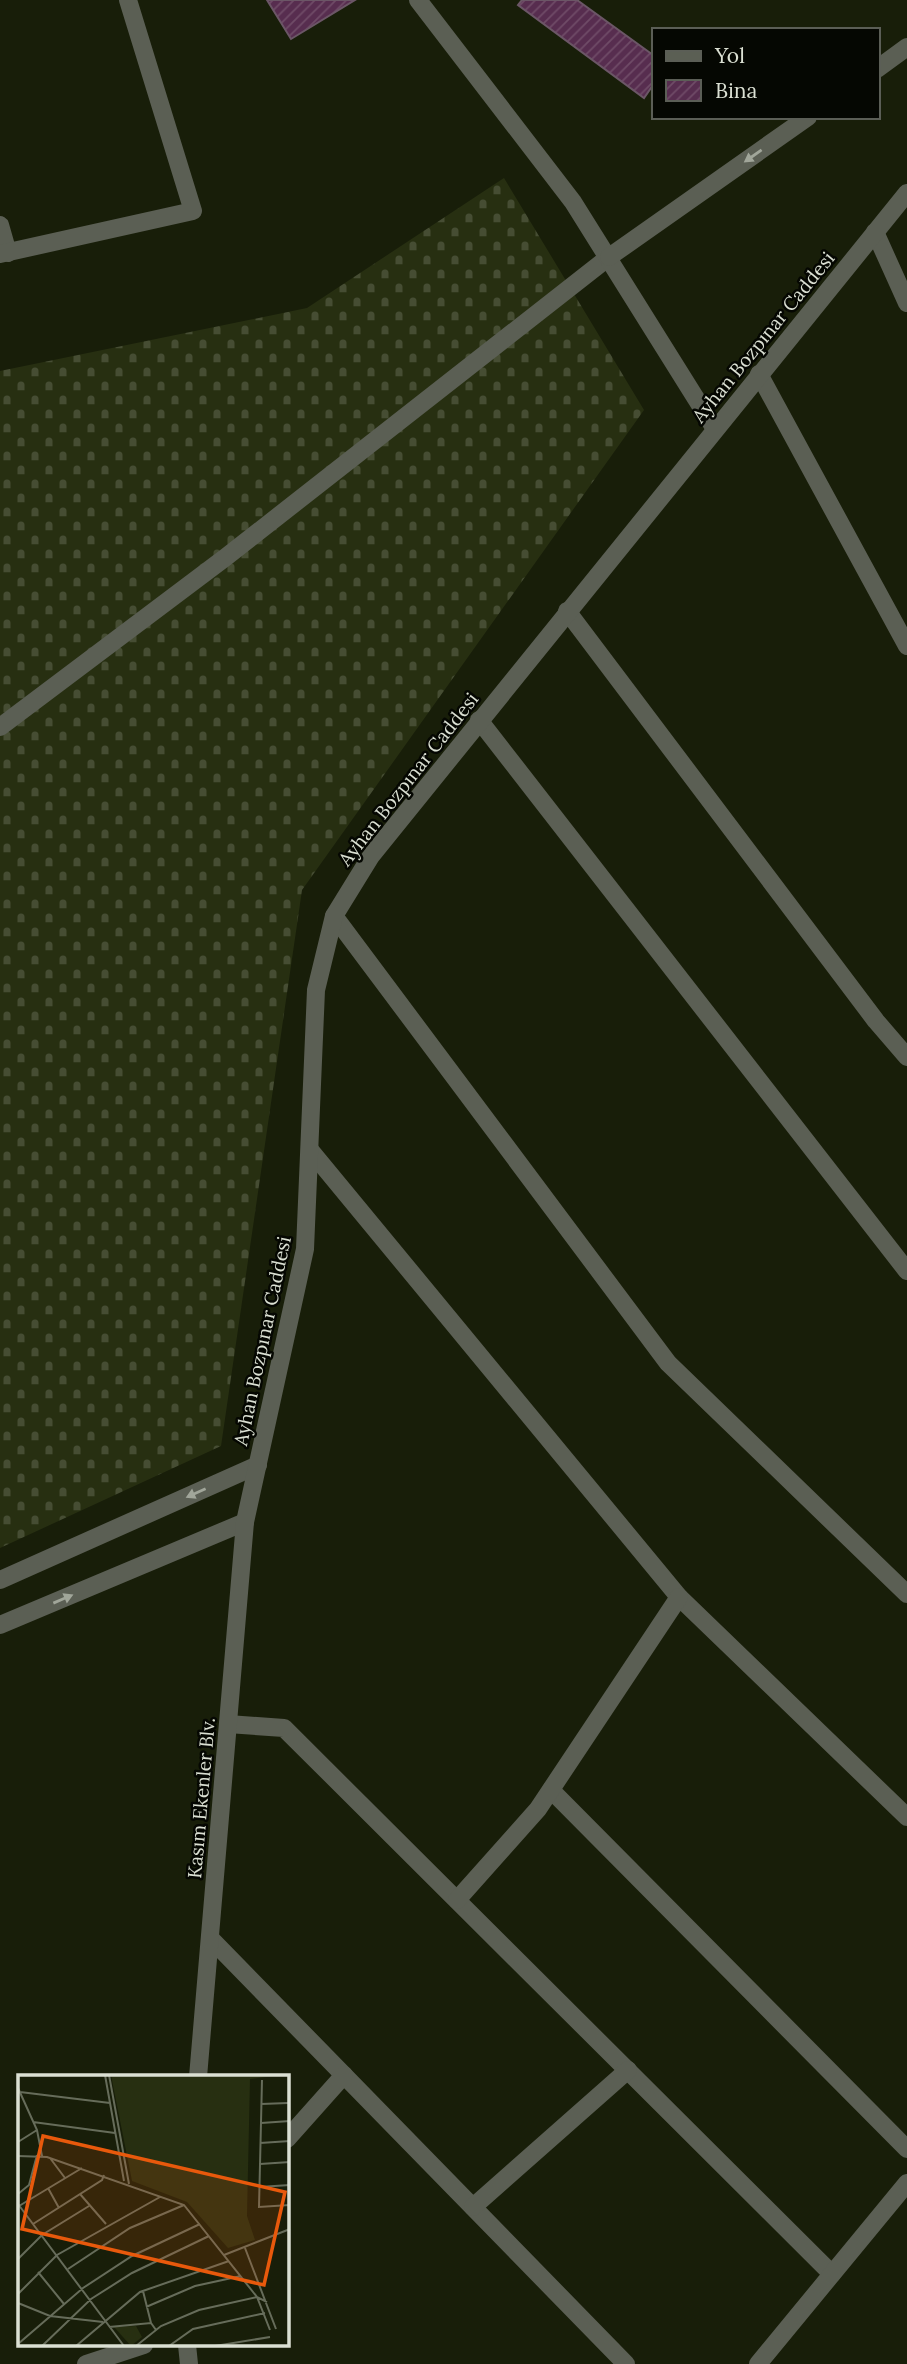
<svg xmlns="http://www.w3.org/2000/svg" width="907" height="2364" viewBox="0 0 907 2364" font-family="Lora,serif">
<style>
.cemetery{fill:url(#cemetery-stones)}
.building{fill:url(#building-hatch);stroke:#6b5666;stroke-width:2}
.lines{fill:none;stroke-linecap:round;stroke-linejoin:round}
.service{stroke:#5b5f54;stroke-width:18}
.minor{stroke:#5b5f54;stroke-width:18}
.tertiary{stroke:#5b5f54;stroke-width:18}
.oneway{fill:#a1a69a}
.labels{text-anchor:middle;stroke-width:5;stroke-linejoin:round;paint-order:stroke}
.street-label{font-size:19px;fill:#dbe0d3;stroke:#050702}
.inset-road{fill:none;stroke:#666c5a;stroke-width:2}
.view{fill:#e8590c;fill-opacity:0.15;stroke:#e8590c;stroke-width:3.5}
.inset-edge{fill:none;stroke:#dbe0d3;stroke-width:3.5}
</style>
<defs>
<pattern id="cemetery-stones" width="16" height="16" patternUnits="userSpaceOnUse" patternTransform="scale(1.75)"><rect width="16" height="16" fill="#272f11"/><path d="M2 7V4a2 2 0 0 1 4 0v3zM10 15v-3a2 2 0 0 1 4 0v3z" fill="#464d33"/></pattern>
<pattern id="building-hatch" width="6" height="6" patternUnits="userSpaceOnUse" patternTransform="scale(1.75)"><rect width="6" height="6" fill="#572d4f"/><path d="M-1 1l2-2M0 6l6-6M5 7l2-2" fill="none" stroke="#6f4b67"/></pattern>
</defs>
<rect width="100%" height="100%" fill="#181e09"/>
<polygon class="cemetery" points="504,178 644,410 302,890 221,1446 0,1548 0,371 307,308"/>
<g class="building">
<polygon points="267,0 355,0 291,39"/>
<polygon points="522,0 577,0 653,55 653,85 644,98 518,5"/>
</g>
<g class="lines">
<polyline class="service" points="0,727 226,557 609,257"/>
<g class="minor">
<polyline points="418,0 573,202 715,429"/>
<polyline points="0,225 8,253"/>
<polyline points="875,232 907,303"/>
<polyline points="0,254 193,211 128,0"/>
<polyline points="759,374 907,646"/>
<polyline points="567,611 876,1021 907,1057"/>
<polyline points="479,720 907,1271"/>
<polyline points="334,916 668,1363 907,1594"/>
<polyline points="310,1150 679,1597 907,1817"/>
<polyline points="228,1724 284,1728 832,2274"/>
<polyline points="551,1790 907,2149"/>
<polyline points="457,1900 538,1809 679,1597"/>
<polyline points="210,1938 626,2364"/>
<polyline points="287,2139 344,2075"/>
<polyline points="473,2207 628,2070"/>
<polyline points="86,2364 144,2345"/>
<polyline points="758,2364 907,2183"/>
</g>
<g class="tertiary">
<polyline points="877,69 907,47"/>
<polyline points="609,257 808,117"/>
<polyline points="0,1580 258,1465"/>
<polyline points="0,1625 245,1522"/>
<polyline points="198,2077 245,1522 305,1249 316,990 334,916 371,856 907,193"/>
<polyline points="187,2345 189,2364"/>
</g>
</g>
<defs><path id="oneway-solid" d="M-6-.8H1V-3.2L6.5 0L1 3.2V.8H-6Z" transform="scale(1.75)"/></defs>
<g class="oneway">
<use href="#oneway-solid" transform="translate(753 156) rotate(145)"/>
<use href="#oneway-solid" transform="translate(196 1493) rotate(156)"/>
<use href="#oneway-solid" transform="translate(63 1599) rotate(-23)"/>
</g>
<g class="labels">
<g class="street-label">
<text transform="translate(763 337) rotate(-51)" y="7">Ayhan Bozpınar Caddesi</text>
<text transform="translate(408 779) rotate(-52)" y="7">Ayhan Bozpınar Caddesi</text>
<text transform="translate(262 1341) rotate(-78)" y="7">Ayhan Bozpınar Caddesi</text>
<text transform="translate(201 1798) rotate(-85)" y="7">Kasım Ekenler Blv.</text>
</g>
</g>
<g transform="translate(18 2075)">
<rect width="271" height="271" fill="#181e09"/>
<path d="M93,0H264L232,4L229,141L237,165L210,173L169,127L114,106Z" fill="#272f11"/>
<path d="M118,251L124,262L113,271L96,252Z" fill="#272f11"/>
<path class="inset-road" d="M87,0L106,106M91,0L111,109M244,5L241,132L272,130M0,13L19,55L24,81M2,17L92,28M243,29L270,28M15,47L97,58M243,48L272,46M0,67L19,55M242,68L272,66M0,81L29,82L166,130L239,222L252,255M32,83L47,103M242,89L272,87M241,112L272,110M30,113L41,133M0,119L11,110L19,80M62,119L88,149M0,129L106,271M1,131L64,93M15,149L84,105L86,100M227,173L258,254M206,180L272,154M0,184L24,160L71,131M50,194L112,153L166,130M20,197L46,229M125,216L133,248M0,219L39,180L142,122M0,228L32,241L85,247M128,232L177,211L223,201M91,252L133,248L138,255M0,269L65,213L114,181L182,149M24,271L73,224L114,198L191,161M58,271L122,217L211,186M118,271L143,251L181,235L239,222L249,227M151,271L175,254L247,238M197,271L252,262"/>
<path class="view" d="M25,61L267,117L246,210L4,154Z"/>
<rect width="271" height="271" class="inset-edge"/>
</g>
<rect x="652" y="28" width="228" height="91" fill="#050702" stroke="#5b5e56" stroke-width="2"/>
<rect x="666" y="51" width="35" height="10" fill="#5b5f54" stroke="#5b5e56" stroke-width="2"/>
<text x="715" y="63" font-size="21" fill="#dbe0d3">Yol</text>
<rect x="666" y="80" width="35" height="21" fill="url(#building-hatch)" stroke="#5b5e56" stroke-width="2"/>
<text x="715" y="98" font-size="21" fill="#dbe0d3">Bina</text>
</svg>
